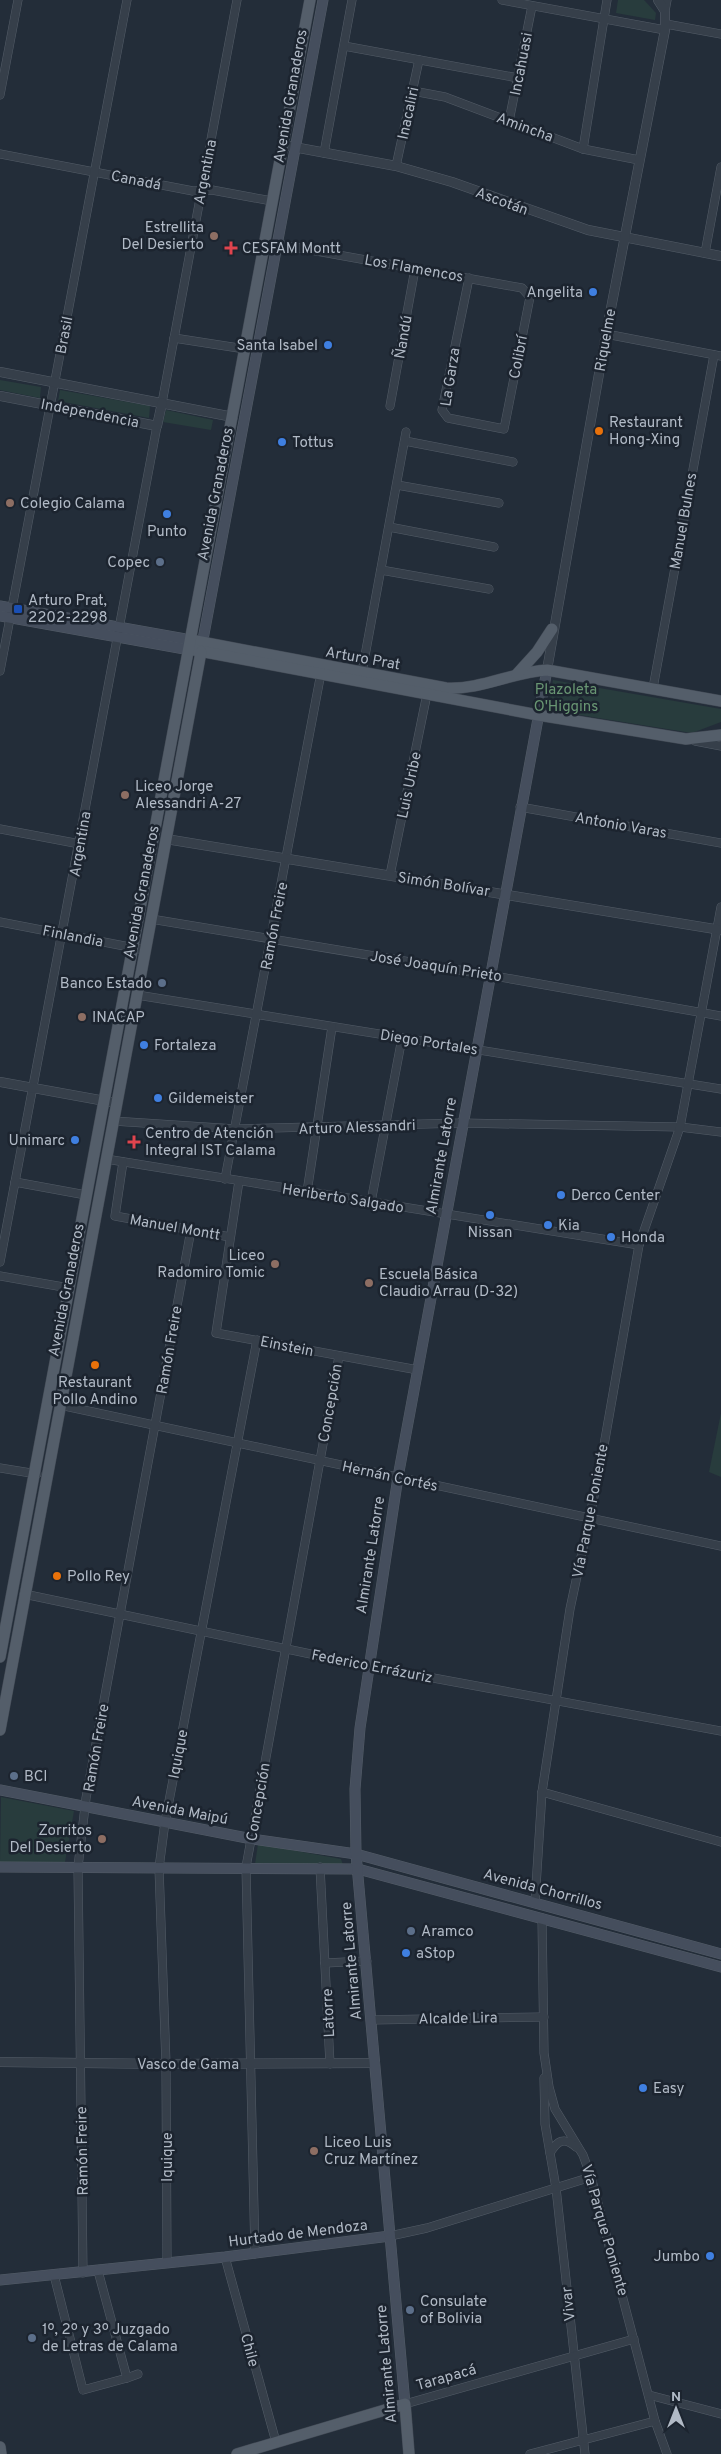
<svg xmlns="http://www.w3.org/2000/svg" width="721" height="2454" viewBox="0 0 721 2454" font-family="Overpass,sans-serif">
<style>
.green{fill:#283c3d}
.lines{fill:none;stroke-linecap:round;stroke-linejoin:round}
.minor-casing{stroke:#545d68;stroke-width:9}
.tertiary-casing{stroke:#545d68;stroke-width:10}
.secondary-casing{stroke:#545d68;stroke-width:11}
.primary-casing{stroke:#404853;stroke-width:12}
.minor{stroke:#363f4a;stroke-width:8}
.tertiary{stroke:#363f4a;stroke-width:9}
.secondary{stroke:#454e5d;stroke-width:10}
.primary{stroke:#545e6a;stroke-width:11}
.education-dot{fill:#8d6e63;stroke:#1c242f;stroke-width:2}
.health-dot{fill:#e0444e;stroke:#1c242f;stroke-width:2}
.shop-dot{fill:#3f7fe0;stroke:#1c242f;stroke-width:2}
.food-dot{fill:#e8710a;stroke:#1c242f;stroke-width:2}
.service-dot{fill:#5c6f8a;stroke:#1c242f;stroke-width:2}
.transit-dot{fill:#1a4fb4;stroke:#1c242f;stroke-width:2}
.labels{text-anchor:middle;stroke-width:5;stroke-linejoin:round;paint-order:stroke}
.street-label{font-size:15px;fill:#b1bac6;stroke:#1c242f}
.poi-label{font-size:15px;fill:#b1bac6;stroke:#1c242f;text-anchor:start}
.park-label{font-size:15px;fill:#699673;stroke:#1c242f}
</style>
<rect width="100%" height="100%" fill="#232d39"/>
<g class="green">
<polygon points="618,0 644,0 656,13 655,20 616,13"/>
<polygon points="0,380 41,387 40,398 0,390"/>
<polygon points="60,390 150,406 149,418 58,401"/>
<polygon points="166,410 213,420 211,430 163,422"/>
<polygon points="553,680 721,709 721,722 692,733 548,710"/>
<polygon points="721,1413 721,1477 709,1472"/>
<polygon points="1,1797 74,1811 65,1862 0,1862"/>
<polygon points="258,1844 341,1859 343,1865 255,1864"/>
</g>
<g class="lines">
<defs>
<g id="minor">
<polyline points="502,0 665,30"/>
<polyline points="665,11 667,0"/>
<polyline points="666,24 721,34"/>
<polyline points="344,46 518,78"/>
<polyline points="413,91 445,97 583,149 639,160"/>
<polyline points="0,95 18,0"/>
<polyline points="509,121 532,6"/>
<polyline points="583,149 607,0"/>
<polyline points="324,153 352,0"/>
<polyline points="0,154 193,191 212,190 272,201"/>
<polyline points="396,166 419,60"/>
<polyline points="277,244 522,288 530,297 504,429 448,418 442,410 469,278"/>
<polyline points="705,253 721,167"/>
<polyline points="606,334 721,356"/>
<polyline points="174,338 245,349"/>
<polyline points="162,403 237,0"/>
<polyline points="390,406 415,269"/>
<polyline points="405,441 513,462"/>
<polyline points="397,485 499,503"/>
<polyline points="389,527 494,547"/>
<polyline points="381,570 489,589"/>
<polyline points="0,671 127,0"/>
<polyline points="362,672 406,432"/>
<polyline points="653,688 714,355"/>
<polyline points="695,741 721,746"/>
<polyline points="520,807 721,843"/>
<polyline points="0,829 80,844"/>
<polyline points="390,875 427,694"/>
<polyline points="151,919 489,975 721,1016"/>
<polyline points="0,922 145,950"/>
<polyline points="137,995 721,1089"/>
<polyline points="113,1121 236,1129 462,1123 680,1127 721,1132"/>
<polyline points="106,1159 639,1245"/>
<polyline points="123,1162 115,1216 230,1237"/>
<polyline points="225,1179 321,673"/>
<polyline points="239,1181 216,1333 418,1370"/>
<polyline points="15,1182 86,1195"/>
<polyline points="307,1192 332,1027"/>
<polyline points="371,1202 402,1038"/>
<polyline points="0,1262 157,426"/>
<polyline points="0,1276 69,1288"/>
<polyline points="60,1405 721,1546"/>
<polyline points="0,1468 37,1474"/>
<polyline points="24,1594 368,1666 721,1731"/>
<polyline points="542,1792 721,1842"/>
<polyline points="320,1867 330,2064"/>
<polyline points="535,1902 542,1792 570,1609 600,1468 639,1245 680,1127 721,907"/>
<polyline points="542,1918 544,2053 549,2087 555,2109 583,2155 591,2177 655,2421 667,2454"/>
<polyline points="325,1963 367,1961"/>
<polyline points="371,2020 544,2017"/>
<polyline points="544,2078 545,2124 556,2188 585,2454"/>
<path d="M550,2153C557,2141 564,2136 576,2147"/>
<polyline points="390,2236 427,2228 591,2177"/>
<polyline points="255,2254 246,1867 339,1356"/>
<polyline points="225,2257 276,2442"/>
<polyline points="167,2263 166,2064 159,1868 165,1822 257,1340"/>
<polyline points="83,2273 78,1867 86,1798 191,1230"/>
<polyline points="54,2275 83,2390 127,2378 98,2271"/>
<polyline points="127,2378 138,2374"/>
<polyline points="649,2395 721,2414"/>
<polyline points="405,2404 634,2339"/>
<polyline points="530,2454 655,2421"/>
</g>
<g id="tertiary">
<polyline points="283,145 396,166 452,182 588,230 721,256"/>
<polyline points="0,372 233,417"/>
<polyline points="0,396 157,426 162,403"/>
<polyline points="547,670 606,334 665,30 665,11 658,0"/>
<polyline points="166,839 721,930"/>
<polyline points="0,1082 116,1103"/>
<polyline points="0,2062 166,2064 375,2063"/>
</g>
<g id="secondary">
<polyline points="0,606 191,640"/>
<polyline points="0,616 190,650"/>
<polyline points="201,650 323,0"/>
<polyline points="0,1790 252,1839 356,1854 721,1954"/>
<polyline points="0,1867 358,1869 721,1967"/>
<polyline points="0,2280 225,2257 390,2236"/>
<polyline points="405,2404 356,1854 355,1789 360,1728 398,1477 547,670"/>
</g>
<g id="primary">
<path d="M191,640L446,688C481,690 512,672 547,670L721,701"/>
<polyline points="194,650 538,715 686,739 721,735"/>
<polyline points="517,674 537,652 552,629"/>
<polyline points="0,1657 310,0"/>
<polyline points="0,1730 201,652"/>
<polyline points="0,2447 1,2454"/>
<polyline points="237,2454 405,2404 409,2454"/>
</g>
</defs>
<use href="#minor" class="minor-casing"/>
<use href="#tertiary" class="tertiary-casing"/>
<use href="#secondary" class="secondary-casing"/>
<use href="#primary" class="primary-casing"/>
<use href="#minor" class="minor"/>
<use href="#tertiary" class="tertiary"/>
<use href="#secondary" class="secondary"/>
<use href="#primary" class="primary"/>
</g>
<g class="education-dot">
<circle cx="214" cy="236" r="5"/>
<circle cx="10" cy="503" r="5"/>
<circle cx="125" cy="795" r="5"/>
<circle cx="82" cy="1017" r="5"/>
<circle cx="275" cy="1264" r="5"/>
<circle cx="369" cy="1283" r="5"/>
<circle cx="102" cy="1839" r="5"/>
<circle cx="314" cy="2151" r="5"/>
</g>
<g class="health-dot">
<path d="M228.5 240.5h5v5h5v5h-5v5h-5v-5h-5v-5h5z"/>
<path d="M131.5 1134.5h5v5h5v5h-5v5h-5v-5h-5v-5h5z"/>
</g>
<g class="shop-dot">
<circle cx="593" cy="292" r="5"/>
<circle cx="328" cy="345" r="5"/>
<circle cx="282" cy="442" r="5"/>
<circle cx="167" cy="514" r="5"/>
<circle cx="144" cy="1045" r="5"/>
<circle cx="158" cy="1098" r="5"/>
<circle cx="75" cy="1140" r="5"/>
<circle cx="561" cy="1195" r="5"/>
<circle cx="490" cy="1215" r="5"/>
<circle cx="548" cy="1225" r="5"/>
<circle cx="611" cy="1237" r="5"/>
<circle cx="406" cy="1953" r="5"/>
<circle cx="643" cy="2088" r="5"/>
<circle cx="710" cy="2256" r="5"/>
</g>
<g class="food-dot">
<circle cx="599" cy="431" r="5"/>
<circle cx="95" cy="1365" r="5"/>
<circle cx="57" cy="1576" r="5"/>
</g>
<g class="service-dot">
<circle cx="160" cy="562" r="5"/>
<circle cx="162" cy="983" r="5"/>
<circle cx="14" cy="1776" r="5"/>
<circle cx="411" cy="1931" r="5"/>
<circle cx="410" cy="2310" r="5"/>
<circle cx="32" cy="2338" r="5"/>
</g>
<rect class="transit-dot" x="13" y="604" width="10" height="10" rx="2.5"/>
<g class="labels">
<g class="street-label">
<text transform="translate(521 64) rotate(-79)" y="5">Incahuasi</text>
<text transform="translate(290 96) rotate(-80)" y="5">Avenida Granaderos</text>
<text transform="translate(408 113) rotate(-78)" y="5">Inacaliri</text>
<text transform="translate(525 127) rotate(20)" y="5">Amincha</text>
<text transform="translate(205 172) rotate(-79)" y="5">Argentina</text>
<text transform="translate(136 180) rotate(11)" y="5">Canadá</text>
<text transform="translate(502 201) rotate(20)" y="5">Ascotán</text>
<text transform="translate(414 268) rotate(10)" y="5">Los Flamencos</text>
<text transform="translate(64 335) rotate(-79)" y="5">Brasil</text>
<text transform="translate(403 337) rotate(-80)" y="5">Ñandú</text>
<text transform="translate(605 340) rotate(-80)" y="5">Riquelme</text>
<text transform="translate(518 357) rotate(-79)" y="5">Colibrí</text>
<text transform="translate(450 377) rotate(-81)" y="5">La Garza</text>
<text transform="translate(90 413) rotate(11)" y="5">Independencia</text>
<text transform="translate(215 494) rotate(-79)" y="5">Avenida Granaderos</text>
<text transform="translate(683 521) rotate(-80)" y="5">Manuel Bulnes</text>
<text transform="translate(363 658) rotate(10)" y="5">Arturo Prat</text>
<text transform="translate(409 785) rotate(-78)" y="5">Luis Uribe</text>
<text transform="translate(621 825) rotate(10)" y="5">Antonio Varas</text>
<text transform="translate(80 844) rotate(-80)" y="5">Argentina</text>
<text transform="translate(444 884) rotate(9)" y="5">Simón Bolívar</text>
<text transform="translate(141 892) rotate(-79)" y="5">Avenida Granaderos</text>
<text transform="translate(274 926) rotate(-79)" y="5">Ramón Freire</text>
<text transform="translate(73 936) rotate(11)" y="5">Finlandia</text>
<text transform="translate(436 966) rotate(9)" y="5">José Joaquín Prieto</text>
<text transform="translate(429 1042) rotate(9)" y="5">Diego Portales</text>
<text transform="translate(357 1127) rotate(-2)" y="5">Arturo Alessandri</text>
<text transform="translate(441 1156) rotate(-80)" y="5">Almirante Latorre</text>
<text transform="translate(343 1198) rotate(9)" y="5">Heriberto Salgado</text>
<text transform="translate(175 1227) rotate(10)" y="5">Manuel Montt</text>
<text transform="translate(66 1290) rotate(-79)" y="5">Avenida Granaderos</text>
<text transform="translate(287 1346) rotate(11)" y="5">Einstein</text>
<text transform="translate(169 1350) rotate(-80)" y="5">Ramón Freire</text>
<text transform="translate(330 1403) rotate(-80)" y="5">Concepción</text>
<text transform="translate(390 1476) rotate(12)" y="5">Hernán Cortés</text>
<text transform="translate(590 1511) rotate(-79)" y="5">Vía Parque Poniente</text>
<text transform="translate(370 1555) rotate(-81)" y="5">Almirante Latorre</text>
<text transform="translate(372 1666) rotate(11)" y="5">Federico Errázuriz</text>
<text transform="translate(96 1748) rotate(-80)" y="5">Ramón Freire</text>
<text transform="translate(178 1754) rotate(-79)" y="5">Iquique</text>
<text transform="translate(258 1802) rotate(-80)" y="5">Concepción</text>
<text transform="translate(180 1810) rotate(11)" y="5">Avenida Maipú</text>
<text transform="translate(543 1889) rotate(15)" y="5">Avenida Chorrillos</text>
<text transform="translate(351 1961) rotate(-95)" y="5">Almirante Latorre</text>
<text transform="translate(328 2013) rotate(-93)" y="5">Latorre</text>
<text transform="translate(458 2018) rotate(-1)" y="5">Alcalde Lira</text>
<text x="188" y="2069">Vasco de Gama</text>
<text transform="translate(82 2151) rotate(-91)" y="5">Ramón Freire</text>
<text transform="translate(167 2157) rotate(-90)" y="5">Iquique</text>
<text transform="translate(605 2230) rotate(74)" y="5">Vía Parque Poniente</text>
<text transform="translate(298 2233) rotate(-7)" y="5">Hurtado de Mendoza</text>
<text transform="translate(568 2304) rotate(-96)" y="5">Vivar</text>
<text transform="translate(250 2350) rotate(75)" y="5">Chile</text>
<text transform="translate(386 2364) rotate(-95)" y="5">Almirante Latorre</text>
<text transform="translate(446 2377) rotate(-16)" y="5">Tarapacá</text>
</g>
<g class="poi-label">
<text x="204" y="232" text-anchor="end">Estrellita<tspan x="204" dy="17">Del Desierto</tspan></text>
<text x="242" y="253">CESFAM Montt</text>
<text x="583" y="297" text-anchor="end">Angelita</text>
<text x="318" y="350" text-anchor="end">Santa Isabel</text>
<text x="609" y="427">Restaurant<tspan x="609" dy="17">Hong-Xing</tspan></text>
<text x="292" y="447">Tottus</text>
<text x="20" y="508">Colegio Calama</text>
<text x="167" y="536" text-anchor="middle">Punto</text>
<text x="150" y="567" text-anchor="end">Copec</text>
<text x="28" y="605">Arturo Prat,<tspan x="28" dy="17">2202-2298</tspan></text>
<text x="135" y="791">Liceo Jorge<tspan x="135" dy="17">Alessandri A-27</tspan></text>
<text x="152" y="988" text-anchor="end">Banco Estado</text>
<text x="92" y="1022">INACAP</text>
<text x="154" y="1050">Fortaleza</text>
<text x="168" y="1103">Gildemeister</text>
<text x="145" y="1138">Centro de Atención<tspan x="145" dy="17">Integral IST Calama</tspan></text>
<text x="65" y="1145" text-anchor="end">Unimarc</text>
<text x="571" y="1200">Derco Center</text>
<text x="558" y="1230">Kia</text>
<text x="490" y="1237" text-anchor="middle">Nissan</text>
<text x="621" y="1242">Honda</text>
<text x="265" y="1260" text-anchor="end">Liceo<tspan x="265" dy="17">Radomiro Tomic</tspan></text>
<text x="379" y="1279">Escuela Básica<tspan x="379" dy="17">Claudio Arrau (D-32)</tspan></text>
<text x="95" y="1387" text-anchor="middle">Restaurant<tspan x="95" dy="17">Pollo Andino</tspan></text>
<text x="67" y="1581">Pollo Rey</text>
<text x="24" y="1781">BCI</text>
<text x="92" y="1835" text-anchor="end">Zorritos<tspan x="92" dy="17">Del Desierto</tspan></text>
<text x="421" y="1936">Aramco</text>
<text x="416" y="1958">aStop</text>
<text x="653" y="2093">Easy</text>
<text x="324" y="2147">Liceo Luis<tspan x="324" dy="17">Cruz Martínez</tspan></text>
<text x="700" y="2261" text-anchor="end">Jumbo</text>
<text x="420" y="2306">Consulate<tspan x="420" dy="17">of Bolivia</tspan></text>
<text x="42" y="2334">1º, 2º y 3º Juzgado<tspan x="42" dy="17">de Letras de Calama</tspan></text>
</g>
<g class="park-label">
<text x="566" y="694">Plazoleta<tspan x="566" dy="17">O'Higgins</tspan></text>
</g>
</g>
<g transform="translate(676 2409)" stroke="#1c242f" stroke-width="4" paint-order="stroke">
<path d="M0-4L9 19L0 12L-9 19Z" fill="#b1bac6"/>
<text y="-8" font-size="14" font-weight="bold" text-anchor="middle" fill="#b1bac6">N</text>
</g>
</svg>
